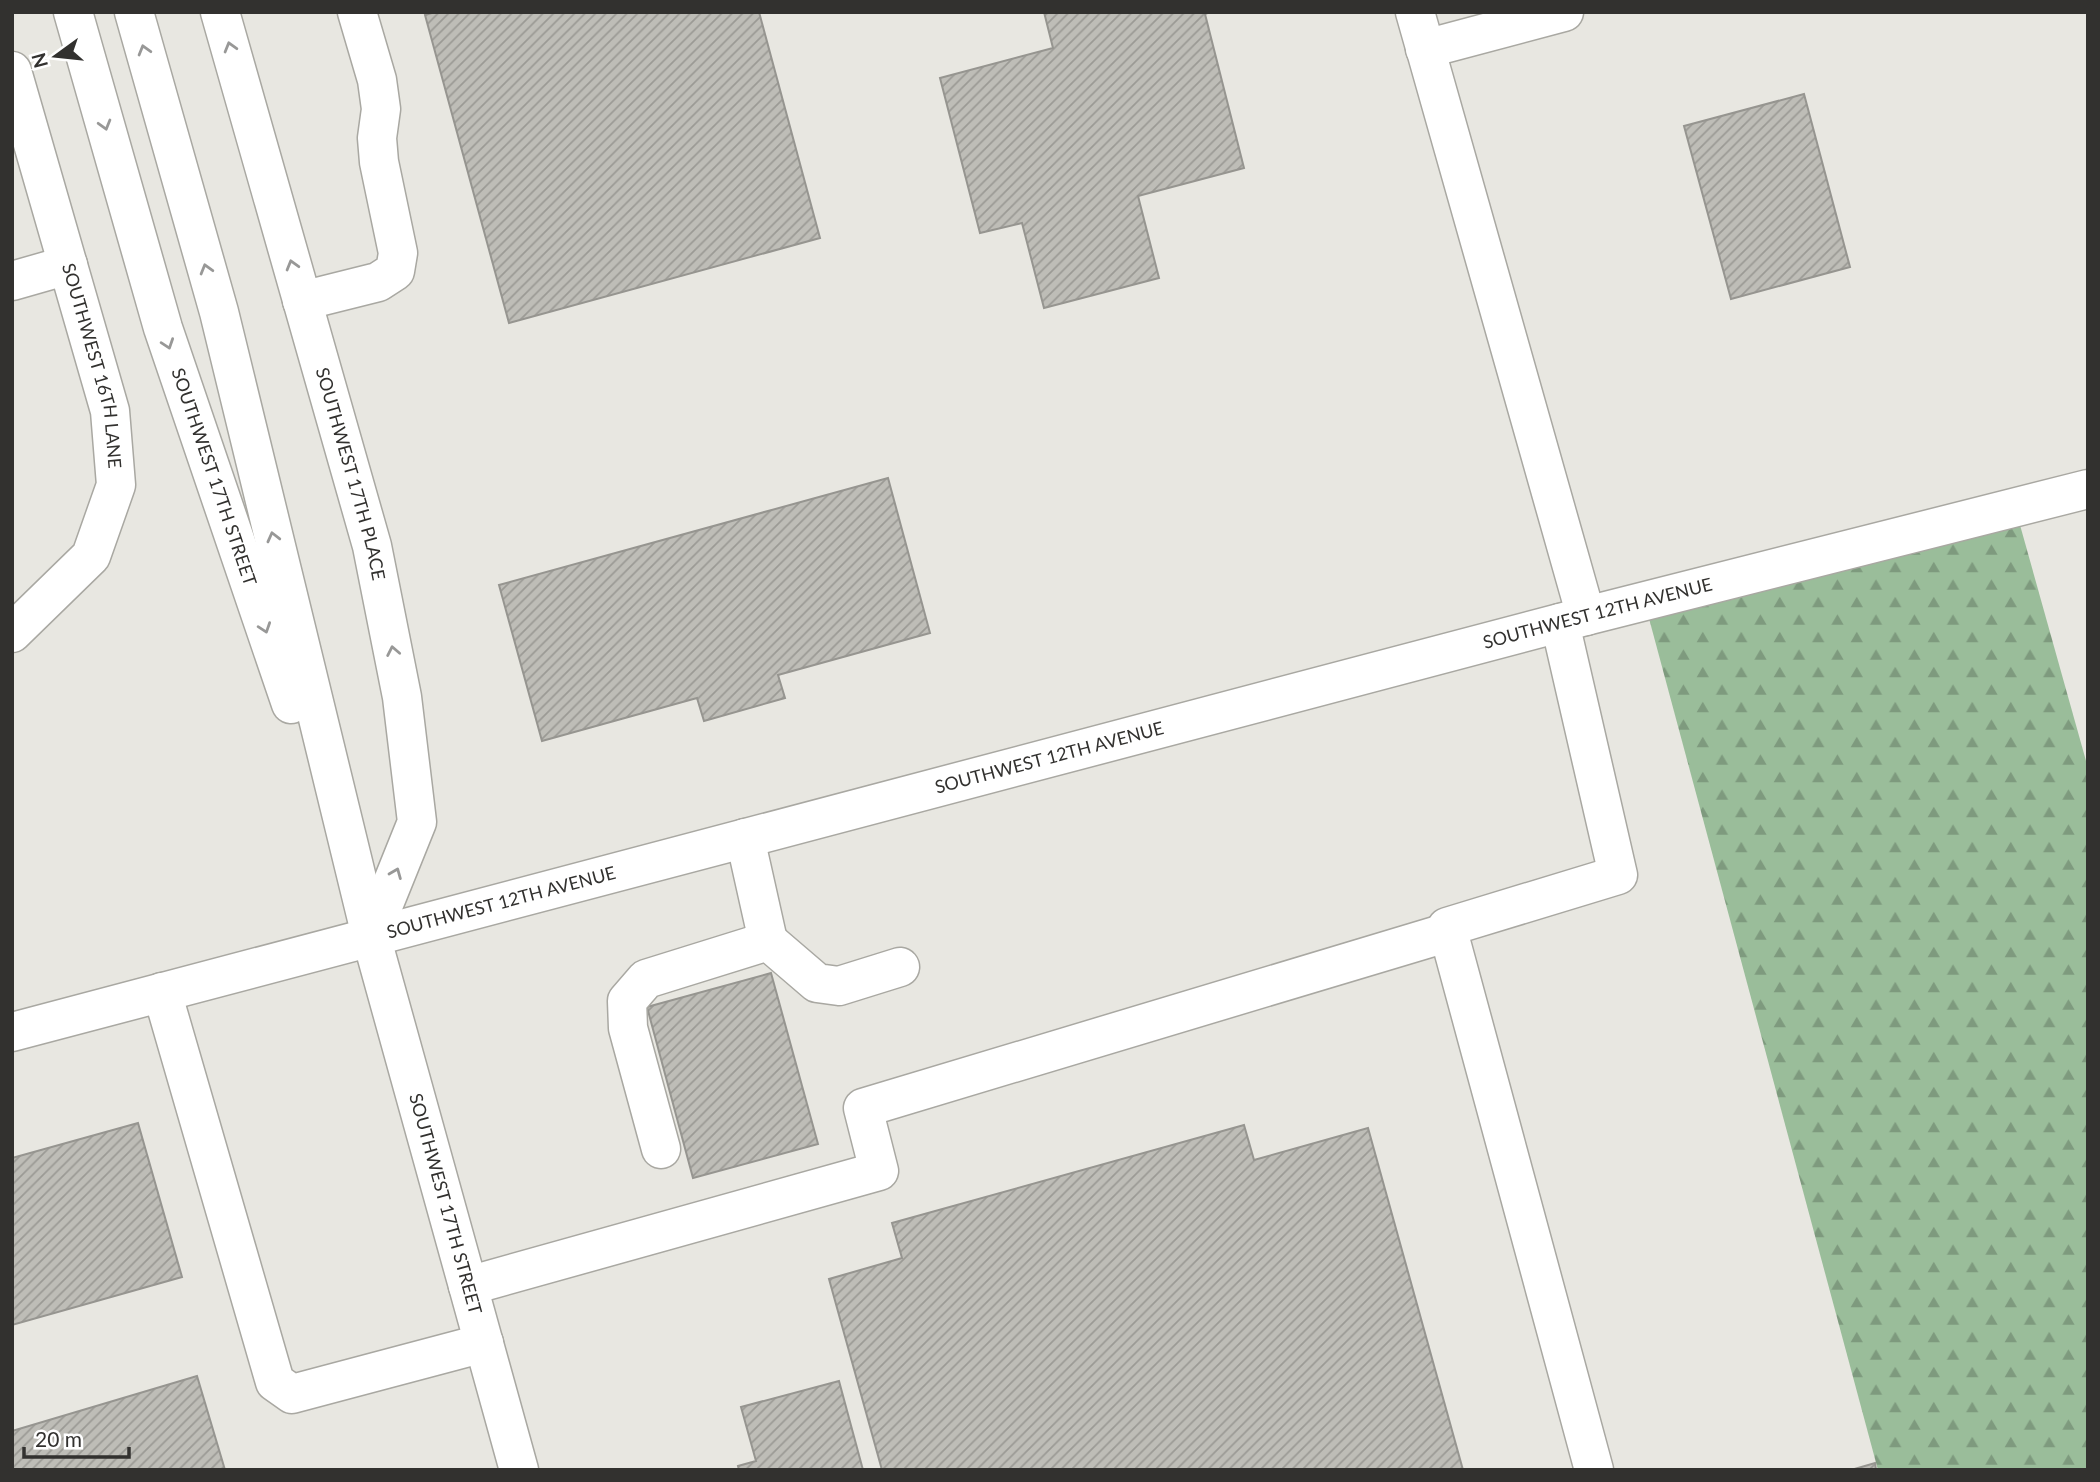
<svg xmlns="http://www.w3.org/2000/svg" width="2100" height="1482" viewBox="0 0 2100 1482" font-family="Lato,sans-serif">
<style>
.forest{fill:url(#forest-firs)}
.building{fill:url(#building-hatch);stroke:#969590;stroke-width:2}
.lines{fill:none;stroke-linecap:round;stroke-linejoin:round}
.minor-casing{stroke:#a9a8a2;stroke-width:41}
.major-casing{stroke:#a9a8a2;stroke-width:41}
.minor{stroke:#fff;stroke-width:38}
.major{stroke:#fff;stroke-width:38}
.oneway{stroke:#989897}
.labels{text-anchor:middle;stroke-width:5;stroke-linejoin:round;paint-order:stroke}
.street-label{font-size:18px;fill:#32312f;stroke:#fff}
</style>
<defs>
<pattern id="forest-firs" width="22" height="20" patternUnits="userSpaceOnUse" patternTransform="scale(1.75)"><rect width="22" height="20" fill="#9abd9a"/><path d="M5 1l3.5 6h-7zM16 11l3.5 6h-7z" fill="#7e9a7e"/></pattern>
<pattern id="building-hatch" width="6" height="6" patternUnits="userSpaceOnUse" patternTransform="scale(1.75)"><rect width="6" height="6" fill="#bebdb7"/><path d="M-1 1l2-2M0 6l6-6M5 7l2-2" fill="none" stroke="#9b9a95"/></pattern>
</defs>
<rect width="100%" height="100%" fill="#e8e7e1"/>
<polygon class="forest" points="2020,525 2088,768 2088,1470 1878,1470 1647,611"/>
<g class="building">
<polygon points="435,12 759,12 820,238 509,323 425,15"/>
<polygon points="1044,12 1210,12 1205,14 1244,168 1138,196 1159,278 1044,308 1022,223 980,233 940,78 1053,48"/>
<polygon points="1804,94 1850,267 1731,299 1684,126"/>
<polygon points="888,478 930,633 778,675 785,698 704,721 697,698 542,741 499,585"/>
<polygon points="771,973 818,1144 693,1178 647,1007"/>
<polygon points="138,1123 182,1277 12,1325 12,1158"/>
<polygon points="1244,1125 1254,1160 1368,1128 1463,1470 882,1470 829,1279 902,1258 892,1223"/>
<polygon points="197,1376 225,1470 12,1470 12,1431"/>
<polygon points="839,1381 863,1470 739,1470 738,1466 756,1461 741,1407"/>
<polygon points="1875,1463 1876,1470 1851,1470"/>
</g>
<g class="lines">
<defs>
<g id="minor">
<path id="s1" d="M220,12L372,546L402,697L417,822L371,936"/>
<polyline points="1415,12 1586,616"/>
<polyline points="1425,49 1564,12"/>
<path id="s2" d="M12,71L110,411L116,485L91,556L12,633"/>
<polyline points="12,281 68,265"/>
<polyline points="302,301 378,282 395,271 398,253 379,162 377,138 381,109 377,80 357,12"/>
<polyline points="1560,623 1618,875 1447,927 1594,1470"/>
<polyline points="768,941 817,983 839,986 900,967"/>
<polyline points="162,992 275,1382 292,1394 484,1343"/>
<path id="s3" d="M12,1032L1586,616L2088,489"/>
<polyline points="661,1149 628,1028 627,1001 646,979 768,941 745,838"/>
<polyline points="468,1286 879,1171 863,1108 1449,932"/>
</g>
<g id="major">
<path id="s4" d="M73,12L163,328L291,704"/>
<path id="s5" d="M134,12L219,312L371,936L519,1470"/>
</g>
</defs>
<use href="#minor" class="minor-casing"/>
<use href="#major" class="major-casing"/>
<use href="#minor" class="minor"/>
<use href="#major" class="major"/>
</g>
<defs><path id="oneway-chevron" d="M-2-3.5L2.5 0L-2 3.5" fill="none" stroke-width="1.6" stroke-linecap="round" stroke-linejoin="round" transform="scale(1.75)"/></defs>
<g class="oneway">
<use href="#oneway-chevron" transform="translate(230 47) rotate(-106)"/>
<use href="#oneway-chevron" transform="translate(144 50) rotate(-106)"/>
<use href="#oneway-chevron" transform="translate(105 125) rotate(74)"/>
<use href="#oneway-chevron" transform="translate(292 265) rotate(-106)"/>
<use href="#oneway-chevron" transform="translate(206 269) rotate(-106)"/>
<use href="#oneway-chevron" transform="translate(168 344) rotate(71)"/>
<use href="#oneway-chevron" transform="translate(273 537) rotate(-104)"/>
<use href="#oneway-chevron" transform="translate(265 628) rotate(71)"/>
<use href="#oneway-chevron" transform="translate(393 651) rotate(-101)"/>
<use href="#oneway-chevron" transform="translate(396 873) rotate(-68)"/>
</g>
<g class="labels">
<g class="street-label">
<text dy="6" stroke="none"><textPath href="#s2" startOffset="306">SOUTHWEST 16TH LANE</textPath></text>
<text dy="6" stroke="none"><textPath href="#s1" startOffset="480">SOUTHWEST 17TH PLACE</textPath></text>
<text dy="6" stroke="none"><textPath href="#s4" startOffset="486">SOUTHWEST 17TH STREET</textPath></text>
<text dy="6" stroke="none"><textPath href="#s3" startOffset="1640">SOUTHWEST 12TH AVENUE</textPath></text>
<text dy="6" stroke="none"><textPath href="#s3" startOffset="1073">SOUTHWEST 12TH AVENUE</textPath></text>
<text dy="6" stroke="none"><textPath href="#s3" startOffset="506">SOUTHWEST 12TH AVENUE</textPath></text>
<text dy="6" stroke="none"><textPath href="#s5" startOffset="1232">SOUTHWEST 17TH STREET</textPath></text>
</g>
</g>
<rect width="2100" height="1482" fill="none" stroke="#32312f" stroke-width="28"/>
<g transform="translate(56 56) rotate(255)" stroke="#ffffff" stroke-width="5" paint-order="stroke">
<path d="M0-5L12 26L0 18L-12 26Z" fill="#32312f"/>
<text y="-10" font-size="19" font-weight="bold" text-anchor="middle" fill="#32312f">N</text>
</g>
<path d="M24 1447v10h105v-10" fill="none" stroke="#32312f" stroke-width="3.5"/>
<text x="35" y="1447" font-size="21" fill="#32312f" stroke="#ffffff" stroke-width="5" paint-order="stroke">20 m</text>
</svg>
